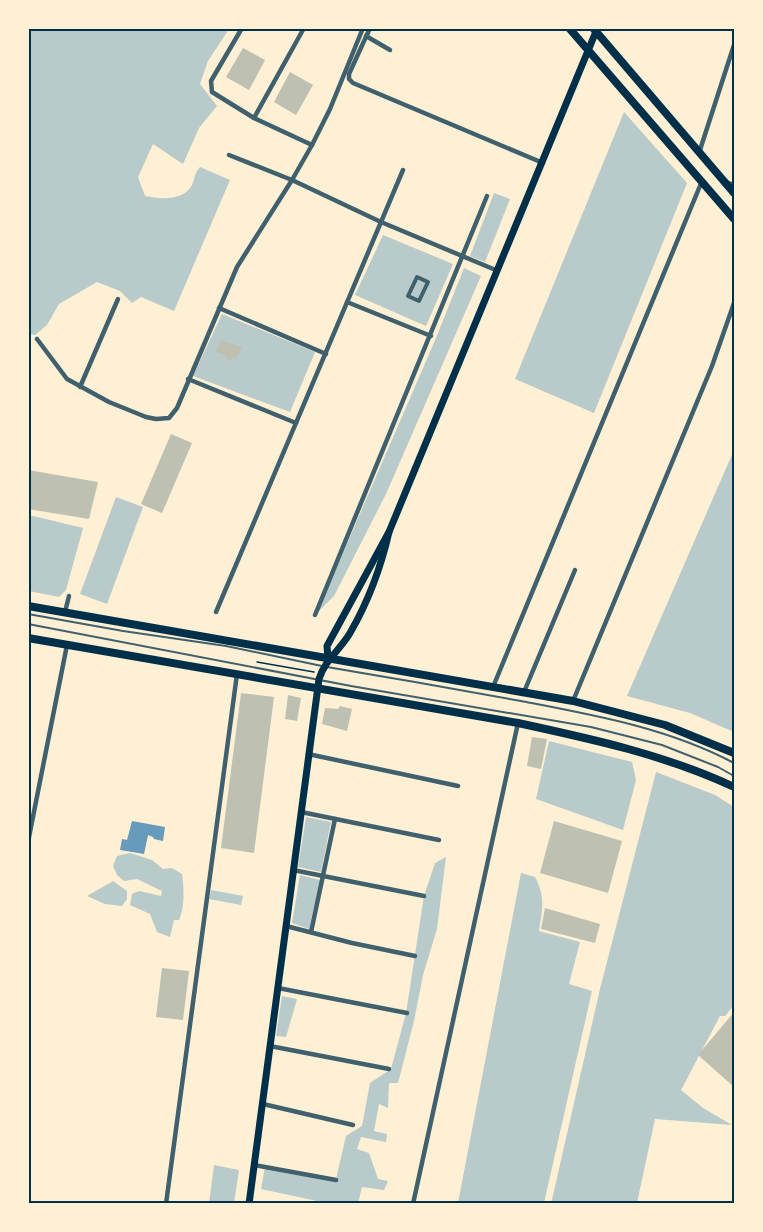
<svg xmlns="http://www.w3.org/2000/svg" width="763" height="1232" viewBox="0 0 763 1232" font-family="'Titillium Web',sans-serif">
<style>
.green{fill:#b9caca}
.water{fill:#669bbc}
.building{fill:#bec0b2}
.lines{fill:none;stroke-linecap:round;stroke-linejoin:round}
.path{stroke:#003049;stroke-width:1.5}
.service{stroke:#3f606c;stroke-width:2}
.pedestrian{stroke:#3f606c;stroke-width:4}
.minor{stroke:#3f606c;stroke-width:4.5}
.secondary{stroke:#003049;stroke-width:7}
.primary{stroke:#003049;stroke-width:8}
.trunk{stroke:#003049;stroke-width:8}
.neatline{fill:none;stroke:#003049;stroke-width:2}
</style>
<rect width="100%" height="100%" fill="#fdf0d5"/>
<g class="green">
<path d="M29,28L229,29L208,61L200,84L217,106L199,128L183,164L153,144L138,177L145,196C159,199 180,201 190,188C195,182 193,175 200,167L230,180L174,311L141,297L132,303L120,291L97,282L59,304L47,325L35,335L29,334Z"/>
<polygon points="624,112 687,183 594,413 515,379"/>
<polygon points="494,193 510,199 485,262 470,256"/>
<polygon points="383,235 453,264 426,326 355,295"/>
<polygon points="464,268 481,276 386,494 334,596 317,613 436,338"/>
<polygon points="222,314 315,352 290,412 193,376"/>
<polygon points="734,450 734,732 690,713 627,696"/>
<polygon points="116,497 143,507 107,604 80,594"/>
<polygon points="29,515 83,528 66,590 59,597 29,591"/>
<polygon points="549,741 632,762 636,780 623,830 536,799"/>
<polygon points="656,772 715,795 734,807 734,1005 725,1016 720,1016 681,1090 703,1108 732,1125 655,1119 637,1203 551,1204 600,989"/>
<polygon points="306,817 331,822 321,872 298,867"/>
<path d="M130,853L152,860L163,869L172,868L182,874C184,888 185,907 179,920H174L170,937L157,932L150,914L130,905L132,894L139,891L161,896L162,891L137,879L124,881L117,875L113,866L117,856Z"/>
<polygon points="446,857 437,929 423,975 414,1021 398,1083 389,1083 388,1108 379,1104 374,1131 387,1134 386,1142 361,1137 357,1149 369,1153 378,1179 388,1181 384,1190 362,1187 358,1203 331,1204 261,1189 265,1167 336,1179 346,1136 362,1126 370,1083 391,1069 406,1013 424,896 435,863"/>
<path d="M521,873L535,877C546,898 542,909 539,931L580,942L569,984L592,991L544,1203H458Z"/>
<polygon points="300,875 320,880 309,929 292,923"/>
<polygon points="113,881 127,891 127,899 122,906 105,904 87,896"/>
<polygon points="211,890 243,896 241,905 209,899"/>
<polygon points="282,996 297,999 286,1037 276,1036"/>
<polygon points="214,1165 239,1170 234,1203 209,1203"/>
</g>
<polygon class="water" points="132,821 165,827 163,841 154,839 153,837 148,835 144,854 120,850 122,839 127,840"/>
<g class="building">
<polygon points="243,48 265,60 249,90 226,77"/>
<polygon points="290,72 313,85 296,115 274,102"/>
<polygon points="221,340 242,347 236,360 232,358 231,361 224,358 225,355 216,352"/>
<polygon points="171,434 192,443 162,513 141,504"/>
<polygon points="28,470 98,482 89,519 28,509"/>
<polygon points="241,693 274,697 254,853 221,848"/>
<polygon points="288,695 301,698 297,721 285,719"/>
<polygon points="340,706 352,709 347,731 322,724 325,708 338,709"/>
<polygon points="532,737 547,739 541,769 527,766"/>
<polygon points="554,821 622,841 608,893 540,873"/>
<polygon points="545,908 600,924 595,943 541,929"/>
<polygon points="162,968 189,971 183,1020 156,1017"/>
<polygon points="734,1012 734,1087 698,1055"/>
</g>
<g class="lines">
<polyline class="path" points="257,662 314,672"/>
<g class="service">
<polyline points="28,614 123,631 226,646 322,666"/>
<polyline points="28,624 351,686 591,727 662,745 718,767 734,776"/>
<path d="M327,667C392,678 456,689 521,701C594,715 668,728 734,763"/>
</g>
<polygon class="pedestrian" points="417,277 428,282 419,301 408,296"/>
<g class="minor">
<polyline points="242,28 211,81 212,92 254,118 312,145"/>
<polyline points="370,28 349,74 349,79 353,83 543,163"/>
<polyline points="366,36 390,50"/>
<polyline points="254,118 304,28"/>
<polyline points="699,153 734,45"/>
<polyline points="229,155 292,180 381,222 498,271"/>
<polyline points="725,182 734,185"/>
<polyline points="347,302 431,336"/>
<polyline points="219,308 326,354"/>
<polyline points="37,339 67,379 109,402 146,417 156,419 169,418 177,408 237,267 292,180 312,145 330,109 363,28"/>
<polyline points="188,379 296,423"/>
<polyline points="80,387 118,299"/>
<polyline points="65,612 69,596"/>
<polyline points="216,612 403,170"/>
<polyline points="315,615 487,196"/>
<polyline points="493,687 702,181"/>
<polyline points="524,692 575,570"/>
<polyline points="573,701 712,366 734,303"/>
<polyline points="308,754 458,786"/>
<polyline points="301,812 439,840"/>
<polyline points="28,842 67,645"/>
<polyline points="293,870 424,896"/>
<polyline points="286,926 352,943 415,956"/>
<polyline points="311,932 335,819"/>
<polyline points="278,988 407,1013"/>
<polyline points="270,1046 389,1069"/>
<polyline points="263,1104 353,1125"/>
<polyline points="254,1165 336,1180"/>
<polyline points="166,1204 237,674"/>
<polyline points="413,1204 518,723"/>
</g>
<g class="secondary">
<polyline points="328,659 327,646 389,532 597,29"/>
<path d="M249,1204L319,679C325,660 340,650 350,633C368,602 381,567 389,532"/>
</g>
<g class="primary">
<polyline points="569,28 734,219"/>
<polyline points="593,28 734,193"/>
</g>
<g class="trunk">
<polyline points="28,606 573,701 665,725 734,753"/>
<path d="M28,638L518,723C592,739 666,755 734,787"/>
</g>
</g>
<rect width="763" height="1232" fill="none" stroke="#fdf0d5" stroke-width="60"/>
<rect x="30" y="30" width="703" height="1172" class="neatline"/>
</svg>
